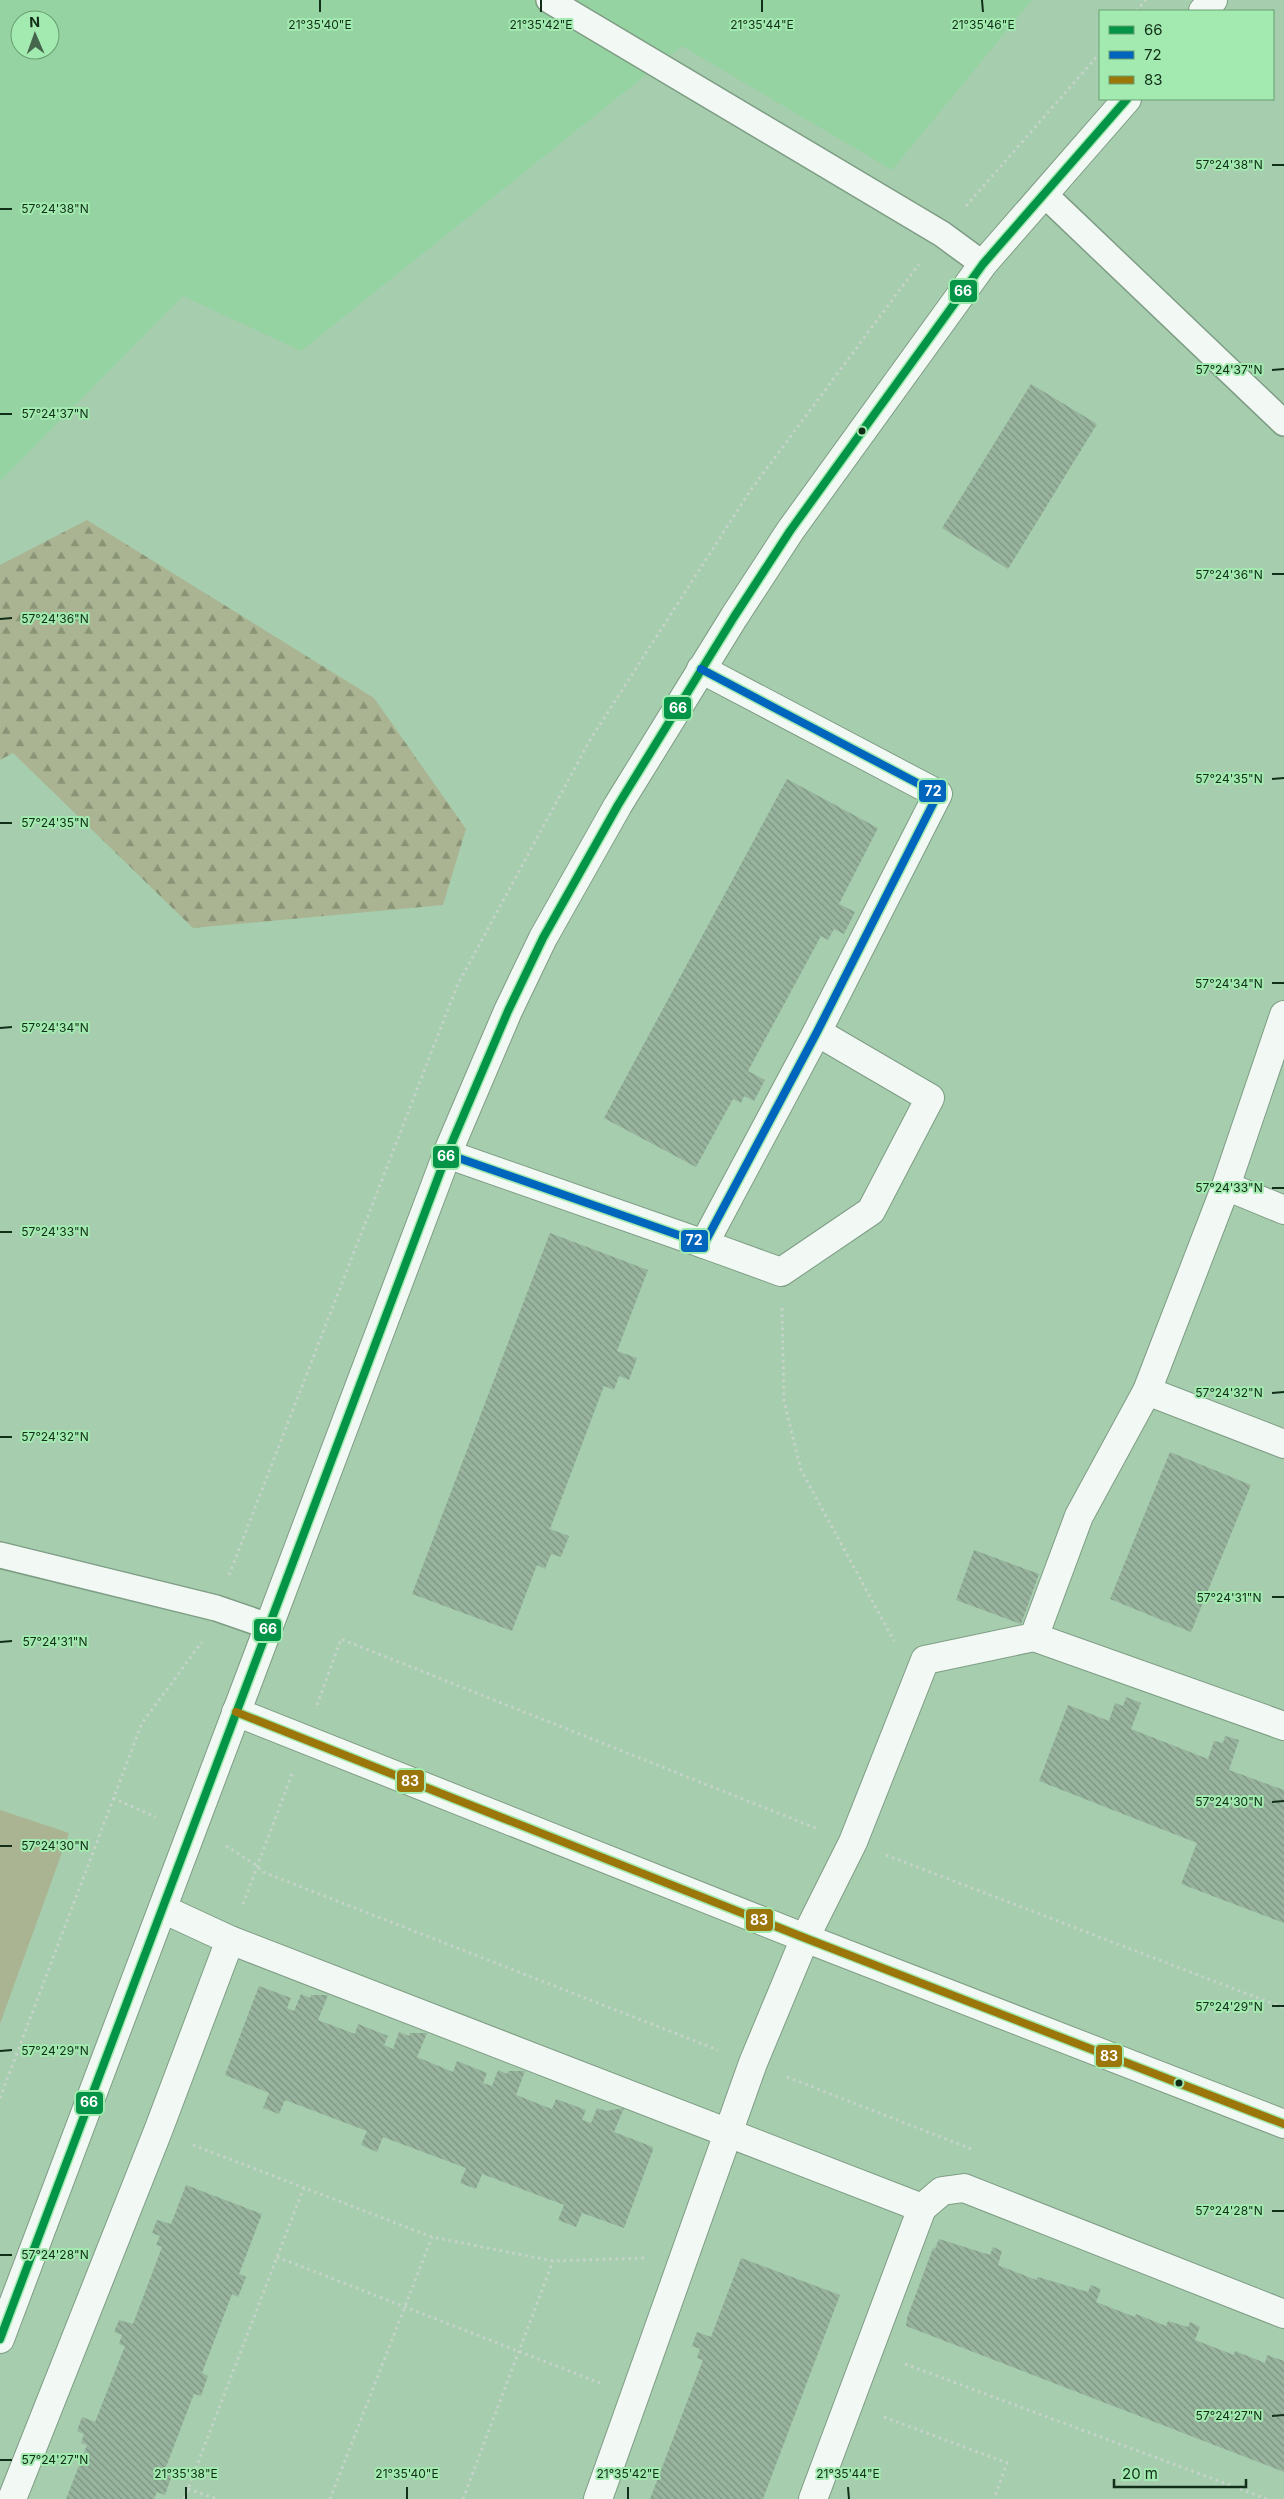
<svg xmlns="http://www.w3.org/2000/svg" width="1284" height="2499" viewBox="0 0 1284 2499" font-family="Inter,sans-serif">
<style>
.built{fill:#96d3a2;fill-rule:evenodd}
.forest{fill:url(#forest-firs)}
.park{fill:#aab492}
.building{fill:url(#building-back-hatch)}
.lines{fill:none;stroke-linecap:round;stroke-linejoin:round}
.service-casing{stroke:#7e9d85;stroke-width:28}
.minor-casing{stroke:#7e9d85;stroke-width:30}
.tertiary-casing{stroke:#7e9d85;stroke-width:30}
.primary-casing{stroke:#7e9d85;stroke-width:30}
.path{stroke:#c5d3c8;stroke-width:3;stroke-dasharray:2.5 4;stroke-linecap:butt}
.service{stroke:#f2f8f3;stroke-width:25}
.minor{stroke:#f2f8f3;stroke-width:28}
.tertiary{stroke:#f2f8f3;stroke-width:28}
.primary{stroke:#f2f8f3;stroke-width:28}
.bus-1-casing{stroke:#a2eaaf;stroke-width:11}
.bus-2-casing{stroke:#a2eaaf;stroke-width:11}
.bus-3-casing{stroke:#a2eaaf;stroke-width:11}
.bus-1{stroke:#039448;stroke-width:8}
.bus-2{stroke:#0065bd;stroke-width:8}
.bus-3{stroke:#9b760a;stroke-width:8}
.ticks{fill:none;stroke:#112e18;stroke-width:2}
.bus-dot{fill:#112e18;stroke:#a2eaaf;stroke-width:2}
.ticks-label{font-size:12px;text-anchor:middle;fill:#112e18;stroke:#a2eaaf;stroke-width:4;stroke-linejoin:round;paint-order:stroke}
.line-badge{stroke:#a2eaaf;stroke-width:2}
.badge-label{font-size:14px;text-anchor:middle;font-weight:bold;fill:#fff}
</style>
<defs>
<pattern id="forest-firs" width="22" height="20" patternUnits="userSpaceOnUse" patternTransform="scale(1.25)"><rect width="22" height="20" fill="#aab492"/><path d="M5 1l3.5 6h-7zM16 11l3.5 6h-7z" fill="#899376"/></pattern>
<pattern id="building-back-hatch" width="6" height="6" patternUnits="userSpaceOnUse" patternTransform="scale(1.25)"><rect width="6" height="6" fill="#98b49e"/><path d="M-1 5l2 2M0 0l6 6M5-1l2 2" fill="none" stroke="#7b9380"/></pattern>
</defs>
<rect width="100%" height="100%" fill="#a6cdae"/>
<path class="built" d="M0,0H1032L892,170L682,46L301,351L183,296L0,481ZM20,20H50V50H20Z"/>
<polygon class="forest" points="87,520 374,698 466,829 443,905 193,928 13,753 0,760 0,565"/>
<polygon class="park" points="0,1810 69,1833 0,2024"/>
<g class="building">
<polygon points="1031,384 1097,424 1008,569 942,528"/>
<polygon points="787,779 878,828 839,904 855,912 844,934 834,929 828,940 821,936 748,1071 765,1080 754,1101 744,1096 741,1103 733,1099 696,1167 604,1118"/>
<polygon points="550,1233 648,1270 617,1351 637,1358 629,1380 619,1376 614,1390 604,1386 550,1529 569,1536 561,1557 551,1554 545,1569 537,1565 512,1631 412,1594"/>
<polygon points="1170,1452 1251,1485 1191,1632 1110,1599"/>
<polygon points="974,1550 1039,1574 1021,1624 956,1600"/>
<polygon points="1126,1697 1141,1703 1131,1729 1208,1759 1214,1741 1223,1743 1225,1736 1239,1740 1229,1770 1284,1790 1284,1923 1181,1884 1197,1843 1039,1781 1068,1705 1109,1721 1115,1703 1123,1706"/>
<polygon points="259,1986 291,1998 287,2008 294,2011 301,1994 310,1998 311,1995 328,1995 318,2020 355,2034 358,2024 388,2036 384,2045 393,2049 399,2032 409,2036 410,2033 427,2033 417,2057 453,2072 457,2061 487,2073 483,2083 492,2086 498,2070 507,2074 508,2071 525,2071 516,2095 552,2109 556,2099 586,2110 582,2120 591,2123 597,2108 606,2111 624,2108 614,2132 653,2147 653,2150 624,2228 582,2213 576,2227 558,2220 564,2205 482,2174 476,2189 460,2183 466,2168 383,2137 377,2152 361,2145 367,2131 285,2100 279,2114 263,2108 269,2093 225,2075"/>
<polygon points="186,2185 262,2214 239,2274 246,2277 238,2297 232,2294 202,2373 208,2376 201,2396 194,2394 164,2472 172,2475 165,2495 157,2492 154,2499 66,2499 87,2445 81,2443 84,2434 77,2431 82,2417 95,2422 125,2346 119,2344 122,2335 114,2332 119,2320 133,2324 162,2247 156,2245 160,2236 152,2233 157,2220 171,2224"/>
<polygon points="939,2239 990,2255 993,2247 1002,2251 998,2265 1036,2280 1038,2277 1088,2292 1091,2285 1101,2289 1096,2302 1135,2317 1136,2314 1166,2326 1168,2321 1188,2327 1190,2322 1200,2327 1195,2340 1234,2355 1235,2351 1265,2363 1267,2355 1284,2361 1284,2472 906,2326 907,2318 933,2248 935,2249"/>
<polygon points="741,2258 840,2295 763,2499 650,2499 703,2360 697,2358 700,2349 692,2346 697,2332 711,2337"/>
</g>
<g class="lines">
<defs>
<g id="service">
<polyline points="549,0 942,234 983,264"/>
<polyline points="1044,194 1284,423"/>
<polyline points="0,1555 216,1608 268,1626"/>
</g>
<g id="minor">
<polyline points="447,1154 704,1244 817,1032 938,794 701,669"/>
<polyline points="1226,1186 1284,1210"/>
<polyline points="704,1244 781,1272 871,1211 930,1098 817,1032"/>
<polyline points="1147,1391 1284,1444"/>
<polyline points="1034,1637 1079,1516 1147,1391 1226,1186 1284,1015"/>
<polyline points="163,1909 230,1940 922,2208 942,2191 964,2188 1284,2314"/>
<polyline points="12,2499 158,2131 230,1940"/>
<polyline points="598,2499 753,2063 805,1938 853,1842 925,1660 1034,1637 1284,1726"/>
<polyline points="813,2499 922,2208"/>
</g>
<polyline id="tertiary" points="236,1712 805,1938 1284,2124"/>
<g id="primary">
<polyline points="1203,11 1213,0"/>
<polyline points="0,2339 447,1154 508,1011 543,938 618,805 734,617 790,531 983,264 1127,99"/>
</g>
</defs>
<use href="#service" class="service-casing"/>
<use href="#minor" class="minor-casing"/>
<use href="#tertiary" class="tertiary-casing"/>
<use href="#primary" class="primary-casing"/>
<g class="path">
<polyline points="1136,11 1146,0"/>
<polyline points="966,206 1100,53"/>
<polyline points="782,1308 784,1401 801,1470 894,1641"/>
<polyline points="229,1575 457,986 590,740 750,491 919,264"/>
<polyline points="317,1705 341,1639 818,1829"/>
<polyline points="113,1798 156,1817"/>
<polyline points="226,1846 256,1865 263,1872 718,2050"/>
<polyline points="886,1855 1284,2008"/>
<polyline points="243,1904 292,1774"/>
<polyline points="787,2077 974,2150"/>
<polyline points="0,2098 142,1723 202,1642"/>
<polyline points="193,2145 432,2237 553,2261 644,2258"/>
<polyline points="277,2257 600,2383"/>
<polyline points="905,2364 1267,2499"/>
<polyline points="884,2417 1007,2463 994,2499"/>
<polyline points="188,2489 217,2499"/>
<polyline points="184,2499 304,2187"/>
<polyline points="330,2499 432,2237"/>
<polyline points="463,2499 553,2261"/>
</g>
<use href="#service" class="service"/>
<use href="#minor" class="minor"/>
<use href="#tertiary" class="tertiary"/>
<use href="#primary" class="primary"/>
<defs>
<polyline id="bus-1" points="0,2339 447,1154 508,1011 543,938 618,805 734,617 790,531 983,264 1127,99"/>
<polyline id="bus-2" points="447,1154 704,1244 817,1032 938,794 701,669"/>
<polyline id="bus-3" points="236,1712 805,1938 1284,2124"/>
</defs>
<use href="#bus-1" class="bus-1-casing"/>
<use href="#bus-2" class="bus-2-casing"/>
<use href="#bus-3" class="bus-3-casing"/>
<use href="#bus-1" class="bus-1"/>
<use href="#bus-2" class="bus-2"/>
<use href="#bus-3" class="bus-3"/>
</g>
<path class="ticks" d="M320,0V12M541,0V12M762,0V12M982,0L983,12M1272,165H1284M0,209H12M1272,370L1284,369M0,414H12M1272,574H1284M0,619L12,618M1272,779L1284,778M0,823H12M1272,983H1284M0,1028L12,1027M1272,1188H1284M0,1232H12M1272,1393L1284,1392M0,1437H12M1272,1597H1284M0,1642L12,1641M1272,1802L1284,1801M0,1846H12M1272,2006H1284M0,2051L12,2050M1272,2211H1284M0,2255H12M1272,2416L1284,2415M0,2460H12M186,2487V2499M407,2487V2499M628,2487V2499M848,2487L849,2499"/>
<g class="bus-dot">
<circle cx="862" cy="431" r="4.5"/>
<circle cx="1179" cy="2083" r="4.5"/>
</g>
<g class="ticks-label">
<text x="320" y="29">21°35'40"E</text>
<text x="541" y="29">21°35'42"E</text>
<text x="762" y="29">21°35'44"E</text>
<text x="983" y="29">21°35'46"E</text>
<text x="1229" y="169">57°24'38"N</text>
<text x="55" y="213">57°24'38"N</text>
<text x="1229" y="374">57°24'37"N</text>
<text x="55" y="418">57°24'37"N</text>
<text x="1229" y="579">57°24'36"N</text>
<text x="55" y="623">57°24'36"N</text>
<text x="1229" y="783">57°24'35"N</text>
<text x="55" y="827">57°24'35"N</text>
<text x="1229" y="988">57°24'34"N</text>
<text x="55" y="1032">57°24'34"N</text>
<text x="1229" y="1192">57°24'33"N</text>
<text x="55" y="1236">57°24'33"N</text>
<text x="1229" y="1397">57°24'32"N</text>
<text x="55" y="1441">57°24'32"N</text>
<text x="1229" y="1602">57°24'31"N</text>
<text x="55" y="1646">57°24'31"N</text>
<text x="1229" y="1806">57°24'30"N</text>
<text x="55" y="1850">57°24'30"N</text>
<text x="1229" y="2011">57°24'29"N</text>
<text x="55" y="2055">57°24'29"N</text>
<text x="1229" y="2215">57°24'28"N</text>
<text x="55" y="2259">57°24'28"N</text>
<text x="1229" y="2420">57°24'27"N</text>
<text x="55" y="2464">57°24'27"N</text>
<text x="186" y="2478">21°35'38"E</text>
<text x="407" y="2478">21°35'40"E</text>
<text x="628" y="2478">21°35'42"E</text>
<text x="848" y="2478">21°35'44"E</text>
</g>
<g class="line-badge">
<rect x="949" y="279" width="29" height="24" rx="5" fill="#039448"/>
<rect x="663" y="696" width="29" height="24" rx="5" fill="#039448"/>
<rect x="918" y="779" width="29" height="24" rx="5" fill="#0065bd"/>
<rect x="432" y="1145" width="28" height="24" rx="5" fill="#039448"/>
<rect x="680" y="1229" width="29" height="24" rx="5" fill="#0065bd"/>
<rect x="253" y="1618" width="29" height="24" rx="5" fill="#039448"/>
<rect x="396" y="1769" width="29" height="24" rx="5" fill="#9b760a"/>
<rect x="745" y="1908" width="29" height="24" rx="5" fill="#9b760a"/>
<rect x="1095" y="2044" width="28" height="24" rx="5" fill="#9b760a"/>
<rect x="75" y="2091" width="29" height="24" rx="5" fill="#039448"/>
</g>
<g class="badge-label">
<text x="963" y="296">66</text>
<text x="678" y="713">66</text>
<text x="933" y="796">72</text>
<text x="446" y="1161">66</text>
<text x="694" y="1245">72</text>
<text x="268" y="1634">66</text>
<text x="410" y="1786">83</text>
<text x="759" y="1925">83</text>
<text x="1109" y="2061">83</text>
<text x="89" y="2107">66</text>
</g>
<rect x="1099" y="10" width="175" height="90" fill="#a2eaaf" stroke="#689f73"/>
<rect x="1109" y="26" width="25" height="8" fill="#039448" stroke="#689f73"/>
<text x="1144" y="35" font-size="15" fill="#112e18">66</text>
<rect x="1109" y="51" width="25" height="8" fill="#0065bd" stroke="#689f73"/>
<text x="1144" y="60" font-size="15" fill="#112e18">72</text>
<rect x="1109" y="76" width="25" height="8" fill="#9b760a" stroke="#689f73"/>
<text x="1144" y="85" font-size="15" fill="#112e18">83</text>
<g transform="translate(35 35) rotate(358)"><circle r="24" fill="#a2eaaf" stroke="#689f73"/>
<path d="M0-4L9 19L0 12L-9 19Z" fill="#45664c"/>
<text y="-8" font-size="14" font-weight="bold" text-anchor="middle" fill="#112e18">N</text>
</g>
<path d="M1114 2479v8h132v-8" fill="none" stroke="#112e18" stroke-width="2.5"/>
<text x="1122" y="2479" font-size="15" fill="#112e18" stroke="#a2eaaf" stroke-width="4" paint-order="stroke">20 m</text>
</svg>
